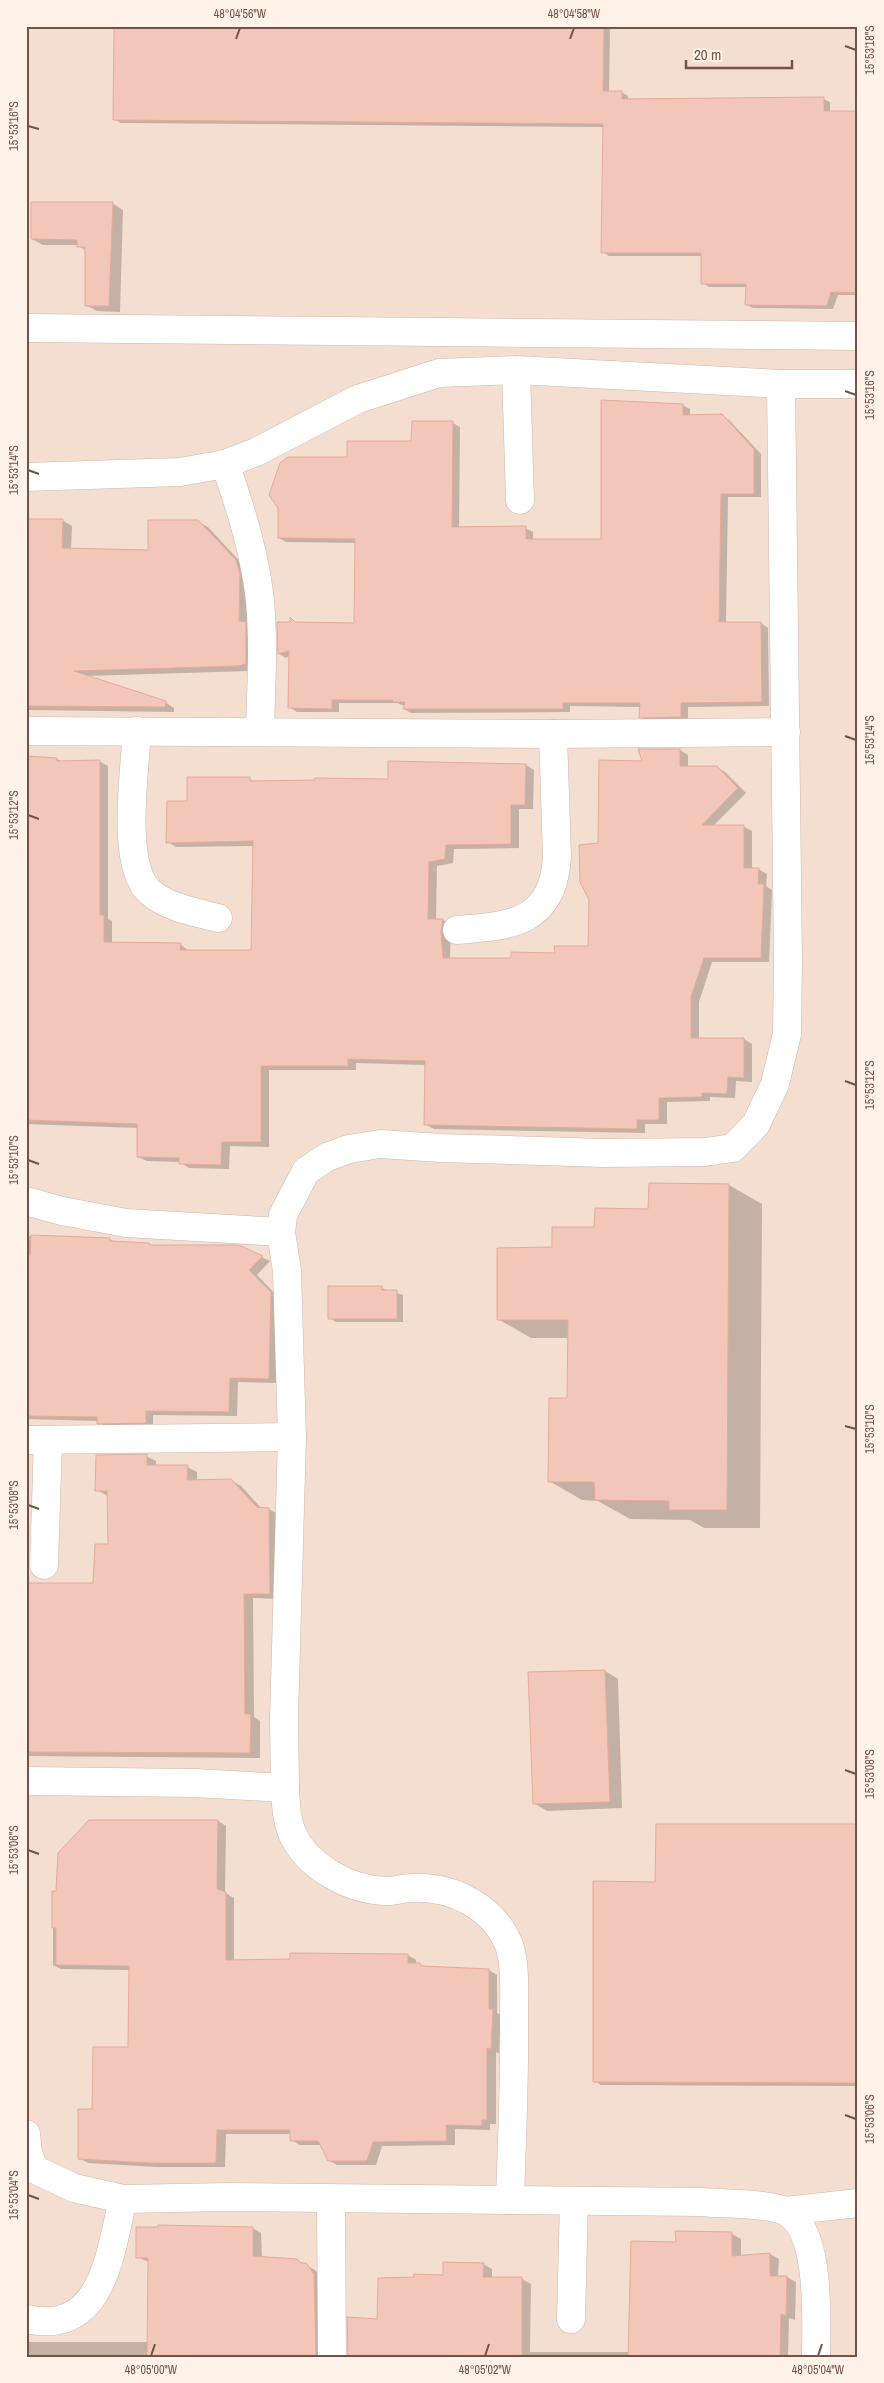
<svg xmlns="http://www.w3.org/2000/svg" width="884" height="2383" viewBox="0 0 884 2383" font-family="'Archivo Narrow',sans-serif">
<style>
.residential{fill:#f4ded0}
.shadow{fill:#0003}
.building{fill:#f2c7b9;stroke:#e5aa99}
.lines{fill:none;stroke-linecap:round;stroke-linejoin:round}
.minor-casing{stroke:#d0b6ac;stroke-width:29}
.minor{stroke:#fff;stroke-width:28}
.ticks{fill:none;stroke:#755148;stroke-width:2}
.neatline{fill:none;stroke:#755148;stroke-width:2}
.ticks-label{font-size:12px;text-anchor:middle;fill:#755148}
</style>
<rect width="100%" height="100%" fill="#fdeee2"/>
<rect class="residential" x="26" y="26" width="832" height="2331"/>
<g class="shadow">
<polygon points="115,26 610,26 609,92 621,92 628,96 628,100 823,99 830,102 830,112 858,112 858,295 838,295 833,309 753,308 747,305 747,287 709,287 703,283 703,256 609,256 603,252 604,127 121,123 114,119"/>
<polygon points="112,203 123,210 120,312 97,311 86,305 86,251 78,245 43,245 32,239"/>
<polygon points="682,405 690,409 690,416 722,416 729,420 761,454 761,497 728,497 726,623 761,623 768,628 769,706 688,707 688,721 648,721 640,717 641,707 570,706 570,712 411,713 404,709 405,706 397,703 339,703 339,712 297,712 289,707 290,656 286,658 279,654 291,619 297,623 356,624 356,543 286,542 279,538 348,458 412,442 453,423 460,427 459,529 525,528 533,532 533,540 602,540"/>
<polygon points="26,520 62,520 72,526 71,550 149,551 198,522 208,527 245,567 255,669 249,671 86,676 165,702 174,708 174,712 26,710"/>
<polygon points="680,750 688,755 688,767 716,767 725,772 746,793 713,826 743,826 752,831 752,869 758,869 767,874 766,886 772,890 769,962 712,962 699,1002 699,1039 744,1039 752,1044 752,1082 736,1081 735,1098 710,1097 710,1101 667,1102 667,1124 645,1124 645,1133 434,1129 426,1125 426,1065 356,1063 356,1070 269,1070 269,1147 230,1146 229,1169 189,1168 180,1162 147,1161 138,1157 138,1128 26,1124 26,757 57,759 62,762 99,761 108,766 108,919 112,921 112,943 180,944 189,951 252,951 254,846 176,847 168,842 188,802 249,779 256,782 390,780 526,765 534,770 533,809 519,809 519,848 454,849 453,863 437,866 436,920 443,920 451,924 450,959 512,959 556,954 589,947 599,844 644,762"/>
<polygon points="729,1185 762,1204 760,1528 704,1528 690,1520 630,1519 598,1501 582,1500 549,1481 568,1400 569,1338 531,1338 498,1319 553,1248 595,1228"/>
<polygon points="26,1236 110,1239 116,1243 149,1244 154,1246 239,1246 270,1261 257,1275 279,1298 277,1383 238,1382 237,1416 153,1415 153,1427 106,1427 98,1421 26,1419"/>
<polygon points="381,1288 403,1295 403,1322 336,1322 330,1318"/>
<polygon points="146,1456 156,1461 156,1467 187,1467 197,1472 197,1481 231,1480 241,1486 262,1509 269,1509 279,1515 279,1599 253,1598 254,1717 260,1721 260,1758 26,1756 26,1585 94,1584 109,1545 108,1496 97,1490"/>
<polygon points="605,1671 618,1679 622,1808 547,1811 534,1803"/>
<polygon points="218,1821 226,1826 225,1893 234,1898 234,1961 408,1955 416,1960 416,1964 425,1968 489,1970 497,1975 497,2013 501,2015 499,2053 496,2052 496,2124 490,2124 490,2130 455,2129 455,2145 382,2146 376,2165 337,2165 328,2160 321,2145 300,2145 291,2140 291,2134 226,2134 225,2167 157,2167 88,2163 79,2158 130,2048 130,1970 61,1969 53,1965 53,1892 57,1892"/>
<polygon points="858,1825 858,2086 601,2085 595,2081"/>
<polygon points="252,2228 261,2233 262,2258 297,2260 315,2270 323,2280 326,2357 26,2357 26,2342 148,2342 149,2262 137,2257"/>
<polygon points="732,2234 741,2239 741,2257 770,2254 779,2259 778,2277 787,2277 796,2282 795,2320 789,2318 788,2357 348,2357 378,2320 444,2276 483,2264 492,2269 492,2278 522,2279 531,2284 530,2352 629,2352 678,2243"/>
</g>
<g class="building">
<polygon points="114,26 604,26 603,91 622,91 622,99 824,97 824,111 858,111 858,293 831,292 827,306 745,305 746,284 701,284 701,253 601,253 603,124 113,120"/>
<polygon points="31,202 113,202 109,306 85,306 85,247 77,247 77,240 31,239"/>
<polygon points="601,400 683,404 683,415 722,414 754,449 754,494 721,494 719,622 761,622 762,702 681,703 681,717 639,718 640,703 563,703 563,709 403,709 405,702 392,702 393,700 332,700 332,709 288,708 289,651 278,654 277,622 290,622 290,617 295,622 354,623 355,539 278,538 278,508 269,495 280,463 288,457 347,457 347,441 411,441 412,421 453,421 452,527 526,526 526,539 601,539"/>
<polygon points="26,519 63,519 62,548 148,550 148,520 198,520 236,560 240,574 239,621 246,622 246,664 238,666 74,671 166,701 165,707 26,706"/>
<polygon points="638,749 680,749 680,766 717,766 738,788 702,825 744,825 744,868 759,868 758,884 764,884 761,958 704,958 691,997 691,1038 744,1038 744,1078 728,1077 727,1094 702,1093 702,1097 659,1098 659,1120 637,1120 637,1129 424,1125 425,1061 348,1059 348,1066 261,1066 261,1142 222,1142 221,1165 179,1164 179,1158 137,1157 137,1124 26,1120 26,756 57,758 57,761 100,760 100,915 104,915 104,942 181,943 180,950 251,950 253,841 166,843 167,801 187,801 187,777 250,777 250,781 315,780 315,778 388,779 388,761 526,764 525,805 511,805 511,844 446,845 445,859 429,862 428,919 443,919 441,931 443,958 511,958 511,952 555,953 554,946 588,946 589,900 580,882 579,845 598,843 599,760 642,761"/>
<polygon points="649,1183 729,1184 727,1510 669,1510 669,1501 595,1500 594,1482 548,1482 549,1398 567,1398 568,1320 497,1320 497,1248 552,1247 552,1227 594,1227 595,1208 648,1209"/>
<polygon points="31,1235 110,1238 110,1241 149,1243 150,1245 239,1245 263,1256 249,1270 271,1292 269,1379 230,1378 229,1412 146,1411 146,1423 97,1424 97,1417 26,1416 26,1255 30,1255"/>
<polygon points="328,1286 382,1286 382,1290 397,1290 397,1319 328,1319"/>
<polygon points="147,1454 147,1465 188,1465 187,1480 231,1479 257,1507 269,1508 270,1594 244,1594 245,1714 251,1714 250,1753 26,1752 26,1583 93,1583 95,1544 108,1544 107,1491 95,1491 96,1455"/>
<polygon points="605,1670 610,1802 533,1804 528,1672"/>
<polygon points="89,1820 218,1820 217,1889 226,1892 226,1960 290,1959 290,1953 408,1954 408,1963 420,1963 420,1965 423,1966 489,1969 489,2009 493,2009 491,2049 487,2048 487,2120 482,2120 482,2126 446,2125 447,2141 373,2142 367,2161 328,2161 318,2141 290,2141 290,2130 217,2130 216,2163 148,2163 78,2159 78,2109 92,2109 93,2047 128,2047 129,1966 56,1965 56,1928 52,1928 52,1891 56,1891 58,1853"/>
<polygon points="656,1824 858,1824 858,2083 593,2082 593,1881 655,1882"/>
<polygon points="158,2225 253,2227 253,2256 297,2259 301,2263 306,2263 314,2274 316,2357 147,2357 148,2258 136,2258 136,2227 158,2227"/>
<polygon points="675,2231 732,2232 732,2256 770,2253 770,2276 787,2276 786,2316 781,2314 780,2357 628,2357 631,2241 676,2242"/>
<polygon points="443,2262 484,2263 483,2277 522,2277 522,2357 348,2357 347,2317 377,2319 378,2278 414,2277 414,2274 443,2275"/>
</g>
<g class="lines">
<defs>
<g id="minor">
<path d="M26,328C303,333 581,331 858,336"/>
<polyline points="516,370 520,500"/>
<path d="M225,464C241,508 255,554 260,601C264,645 261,688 260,732"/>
<polyline points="26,477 180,472 225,464 256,452 358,399 439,373 516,370 781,384 858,384"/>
<polyline points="26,731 553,734 786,732"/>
<path d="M137,731C135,769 120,866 150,892C168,908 195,912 218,918"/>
<path d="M457,930C513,926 553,922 557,857L553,734"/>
<polyline points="26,1201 62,1211 126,1223 281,1232"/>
<polyline points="26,1440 292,1437"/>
<polyline points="44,1565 48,1440"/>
<polyline points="26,1781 195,1783 285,1788 284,1718 292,1437 287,1271 281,1232 283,1215 306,1171 327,1157 349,1149 380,1144 441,1148 604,1153 705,1152 733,1148 756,1124 775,1084 787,1034 788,961 781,384"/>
<path d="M285,1788C286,1804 286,1818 292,1833C307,1867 351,1891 388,1891C396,1891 403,1888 411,1888C452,1886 493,1906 509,1945C516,1964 514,1996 514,2017C515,2078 512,2138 510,2199"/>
<path d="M26,2134L28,2153L34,2169L74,2188L123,2199L228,2197L701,2202C722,2204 768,2203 785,2211C822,2229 816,2322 816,2357"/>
<polyline points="331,2200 332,2357"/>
<polyline points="785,2211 858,2203"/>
<path d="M26,2319C103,2336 110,2254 123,2199"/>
<polyline points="571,2319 574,2201"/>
</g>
</defs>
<use href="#minor" class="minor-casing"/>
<use href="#minor" class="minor"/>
</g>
<path class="ticks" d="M236,39L240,28M570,39L574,28M845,46L856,50M28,126L39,129M845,391L856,395M28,470L39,474M845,736L856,740M28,815L39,819M845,1081L856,1085M28,1160L39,1164M845,1426L856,1429M28,1505L39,1509M845,1770L856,1774M28,1850L39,1854M845,2115L856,2119M28,2195L39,2199M151,2356L155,2344M485,2356L489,2344M818,2356L822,2344"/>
<rect width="884" height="2383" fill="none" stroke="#fff3e9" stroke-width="55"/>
<path d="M686 60v8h106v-8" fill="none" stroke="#755148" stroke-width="2.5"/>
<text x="694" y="60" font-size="15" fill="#755148" stroke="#fff3e9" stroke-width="4" paint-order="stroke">20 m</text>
<rect x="28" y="28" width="828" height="2328" class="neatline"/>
<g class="ticks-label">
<text x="240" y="18">48°04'56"W</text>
<text x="574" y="18">48°04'58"W</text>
<text transform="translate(870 50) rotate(-90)" y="4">15°53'18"S</text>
<text transform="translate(14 126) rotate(-90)" y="4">15°53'16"S</text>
<text transform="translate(870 395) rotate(-90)" y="4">15°53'16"S</text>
<text transform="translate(14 470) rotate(-90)" y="4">15°53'14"S</text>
<text transform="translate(870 740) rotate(-90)" y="4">15°53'14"S</text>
<text transform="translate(14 815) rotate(-90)" y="4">15°53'12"S</text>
<text transform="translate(870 1085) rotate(-90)" y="4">15°53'12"S</text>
<text transform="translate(14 1160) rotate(-90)" y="4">15°53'10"S</text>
<text transform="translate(870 1429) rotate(-90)" y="4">15°53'10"S</text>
<text transform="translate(14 1505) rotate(-90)" y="4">15°53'08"S</text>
<text transform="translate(870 1774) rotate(-90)" y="4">15°53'08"S</text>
<text transform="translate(14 1850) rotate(-90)" y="4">15°53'06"S</text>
<text transform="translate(870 2119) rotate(-90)" y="4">15°53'06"S</text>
<text transform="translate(14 2195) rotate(-90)" y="4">15°53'04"S</text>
<text x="151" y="2374">48°05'00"W</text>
<text x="485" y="2374">48°05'02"W</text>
<text x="818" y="2374">48°05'04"W</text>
</g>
</svg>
